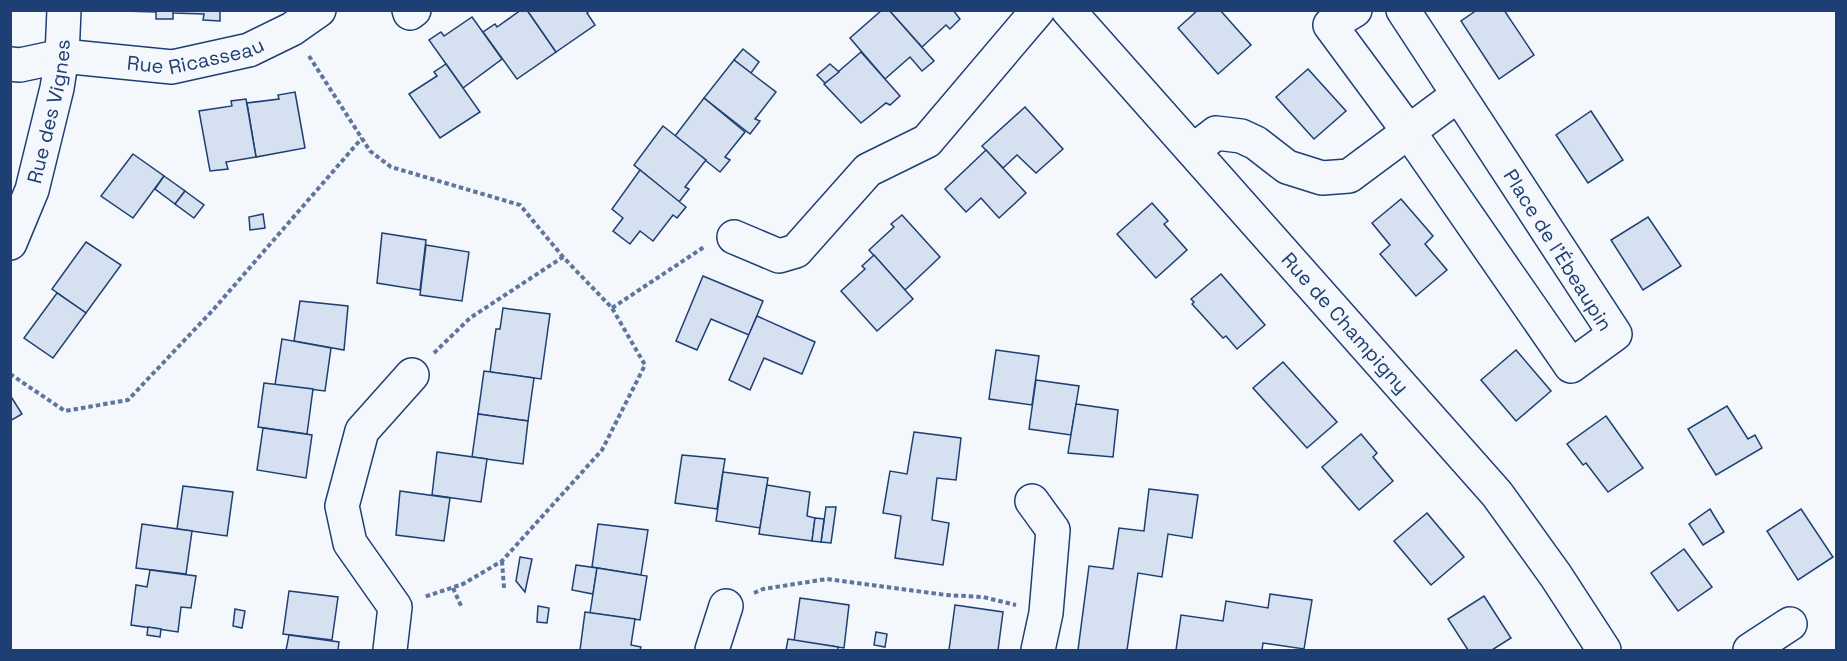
<svg xmlns="http://www.w3.org/2000/svg" width="1847" height="661" viewBox="0 0 1847 661" font-family="'Space Grotesk',sans-serif">
<style>
.building{fill:#d5e0f0;stroke:#1d3f73;stroke-width:1.5}
.lines{fill:none;stroke-linecap:round;stroke-linejoin:round}
.minor-casing{stroke:#1d3f73;stroke-width:36}
.path{stroke:#5e769c;stroke-width:4;stroke-dasharray:4.5 3;stroke-linecap:butt}
.minor{stroke:#f4f7fb;stroke-width:33}
.labels{text-anchor:middle;stroke-width:4.5;stroke-linejoin:round;paint-order:stroke}
.street-label{font-size:20px;fill:#1d3f73;stroke:#f4f7fb}
</style>
<rect width="100%" height="100%" fill="#f4f7fb"/>
<g class="building">
<polygon points="173,10 220,10 220,21 203,20 204,14 173,13"/>
<polygon points="173,10 173,19 156,19 156,12 124,11"/>
<polygon points="521,10 527,10 556,52 517,79 483,32 495,24 497,27"/>
<polygon points="527,10 590,10 587,13 595,25 556,52"/>
<polygon points="882,10 889,10 934,61 922,71 910,57 885,79 850,38"/>
<polygon points="889,10 953,10 960,19 950,29 946,25 922,47"/>
<polygon points="1198,10 1220,10 1251,45 1218,74 1178,28"/>
<polygon points="1477,10 1504,10 1534,55 1499,79 1461,21"/>
<polygon points="472,17 502,59 463,88 429,40 441,32 444,36"/>
<polygon points="743,49 759,62 751,73 734,60"/>
<polygon points="861,52 900,96 890,105 886,103 861,123 824,84"/>
<polygon points="734,60 776,92 755,119 760,121 750,134 704,98"/>
<polygon points="446,64 480,112 440,138 409,94 437,76 434,72"/>
<polygon points="830,64 839,72 825,83 817,75"/>
<polygon points="1308,69 1346,111 1314,139 1276,97"/>
<polygon points="295,92 305,148 256,157 247,103 279,99 278,95"/>
<polygon points="704,98 745,132 725,157 730,160 720,172 675,136"/>
<polygon points="246,99 256,157 226,162 228,169 210,171 199,111 232,106 231,101"/>
<polygon points="1025,107 1063,149 1036,173 1017,155 1003,168 982,146"/>
<polygon points="1591,111 1623,160 1588,183 1556,135"/>
<polygon points="663,126 706,160 685,187 689,189 679,202 634,165"/>
<polygon points="986,150 1026,193 999,218 981,198 966,212 945,189"/>
<polygon points="133,154 164,176 133,218 101,196"/>
<polygon points="640,170 686,207 677,218 673,215 653,241 640,231 630,244 613,231 623,218 612,209"/>
<polygon points="164,176 185,191 175,204 155,189"/>
<polygon points="185,191 204,205 194,218 175,204"/>
<polygon points="1401,199 1433,236 1425,244 1447,270 1416,296 1380,254 1390,245 1372,223"/>
<polygon points="1152,203 1168,221 1164,224 1187,250 1156,278 1117,234"/>
<polygon points="263,214 265,228 250,230 249,217"/>
<polygon points="902,215 940,257 905,290 869,250 894,227 891,224"/>
<polygon points="1648,217 1681,266 1643,290 1611,240"/>
<polygon points="382,233 426,240 420,290 377,283"/>
<polygon points="86,242 121,265 86,313 52,289"/>
<polygon points="426,245 469,252 462,301 420,295"/>
<polygon points="874,255 913,299 877,331 841,291 865,269 862,266"/>
<polygon points="1221,274 1265,325 1237,349 1226,336 1223,338 1192,304 1194,302 1191,299"/>
<polygon points="703,276 763,301 749,335 711,319 697,350 676,341"/>
<polygon points="57,293 86,313 53,358 24,338"/>
<polygon points="300,301 348,306 344,350 294,341"/>
<polygon points="503,308 550,314 541,379 490,372 496,329 500,329"/>
<polygon points="757,316 815,342 802,374 764,358 750,390 729,380"/>
<polygon points="282,339 331,348 325,391 275,385"/>
<polygon points="996,350 1039,356 1032,405 989,399"/>
<polygon points="1516,350 1551,391 1516,421 1481,380"/>
<polygon points="1283,362 1337,422 1307,448 1253,388"/>
<polygon points="484,371 534,378 528,421 478,414"/>
<polygon points="1036,380 1079,386 1071,435 1029,429"/>
<polygon points="264,383 313,389 307,434 258,427"/>
<polygon points="10,395 22,414 10,421"/>
<polygon points="1076,404 1118,410 1113,457 1068,453"/>
<polygon points="1727,406 1748,439 1755,435 1762,448 1716,475 1688,429"/>
<polygon points="478,414 528,421 523,464 472,457"/>
<polygon points="1606,416 1643,468 1608,492 1586,463 1583,465 1567,444"/>
<polygon points="263,428 312,435 306,478 257,470"/>
<polygon points="914,432 961,438 956,480 937,478 932,520 949,523 943,565 895,558 901,516 883,513 890,471 907,474"/>
<polygon points="1361,434 1377,453 1373,457 1393,481 1359,510 1322,467"/>
<polygon points="437,452 487,459 481,502 432,495"/>
<polygon points="682,455 725,459 717,509 675,503"/>
<polygon points="723,472 768,478 760,528 716,521"/>
<polygon points="767,485 810,492 807,516 815,518 812,541 759,534"/>
<polygon points="183,486 233,492 227,536 177,529"/>
<polygon points="1149,489 1198,495 1192,538 1168,534 1162,577 1138,573 1127,650 1078,650 1089,566 1113,569 1119,528 1144,531"/>
<polygon points="400,491 450,498 444,541 396,535"/>
<polygon points="826,507 836,507 831,543 821,542"/>
<polygon points="1710,509 1724,532 1703,545 1689,524"/>
<polygon points="1801,509 1833,557 1798,580 1767,531"/>
<polygon points="1427,513 1464,557 1431,585 1394,541"/>
<polygon points="815,518 824,519 821,542 812,541"/>
<polygon points="142,524 192,531 186,574 136,568"/>
<polygon points="598,524 648,530 641,575 592,567"/>
<polygon points="1684,549 1712,587 1678,611 1651,573"/>
<polygon points="520,557 532,559 525,592 516,581"/>
<polygon points="576,565 597,568 593,594 572,590"/>
<polygon points="597,568 647,576 640,620 590,613"/>
<polygon points="150,570 196,576 191,608 181,607 178,632 131,625 136,585 147,587"/>
<polygon points="289,591 338,597 332,640 283,634"/>
<polygon points="1270,594 1312,600 1304,649 1263,643 1262,650 1176,650 1181,615 1223,621 1226,601 1268,608"/>
<polygon points="1484,596 1511,638 1492,650 1468,650 1448,619"/>
<polygon points="800,598 849,605 844,648 794,641"/>
<polygon points="955,605 1003,612 998,650 949,650"/>
<polygon points="538,606 549,608 547,623 537,622"/>
<polygon points="235,609 245,611 242,628 233,626"/>
<polygon points="585,612 635,619 631,645 641,647 640,650 580,650"/>
<polygon points="148,627 161,629 160,637 147,635"/>
<polygon points="876,632 887,634 885,647 874,645"/>
<polygon points="289,635 339,642 338,650 286,650"/>
<polygon points="788,639 838,647 838,650 786,650"/>
</g>
<g class="lines">
<defs>
<g id="minor">
<polyline points="409,10 410,13 414,10"/>
<path id="s1" d="M1068,10L1497,494L1556,576L1604,650"/>
<polyline points="1355,10 1330,25 1409,132 1571,366 1615,334 1403,10"/>
<path id="s2" d="M10,64L20,65L62,56L172,67L249,50L292,29L319,10"/>
<polyline points="1194,150 1216,133 1241,136 1256,143 1287,167 1322,178 1349,176 1458,95"/>
<polyline points="734,237 779,256 796,251 868,170 927,141 1038,10"/>
<path id="s3" d="M10,243L32,190L57,88L62,56L64,10"/>
<polyline points="1032,501 1053,530 1046,613 1038,650"/>
<polyline points="390,650 395,607 350,543 342,506 362,431 412,375"/>
<polyline points="712,650 726,606"/>
<polyline points="1750,650 1790,624"/>
</g>
</defs>
<use href="#minor" class="minor-casing"/>
<g class="path">
<polyline points="309,56 370,151 391,167 520,205 563,257 612,308 645,365 602,450 502,561 463,584 424,597"/>
<polyline points="612,308 704,247"/>
<polyline points="434,353 470,318 563,257"/>
<polyline points="10,374 65,411 128,400 213,310 362,138"/>
<polyline points="502,561 504,588"/>
<polyline points="453,588 462,608"/>
<polyline points="754,593 763,589 827,579 946,595 983,597 1016,605"/>
</g>
<use href="#minor" class="minor"/>
</g>
<g class="labels">
<g class="street-label">
<text dy="7" stroke="none"><textPath href="#s2" startOffset="188">Rue Ricasseau</textPath></text>
<text dy="7" stroke="none"><textPath href="#s3" startOffset="138">Rue des Vignes</textPath></text>
<text transform="translate(1558 250) rotate(58)" y="7">Place de l'Ébeaupin</text>
<text dy="7" stroke="none"><textPath href="#s1" startOffset="418">Rue de Champigny</textPath></text>
</g>
</g>
<rect width="1847" height="661" fill="none" stroke="#1d3f73" stroke-width="24"/>
</svg>
